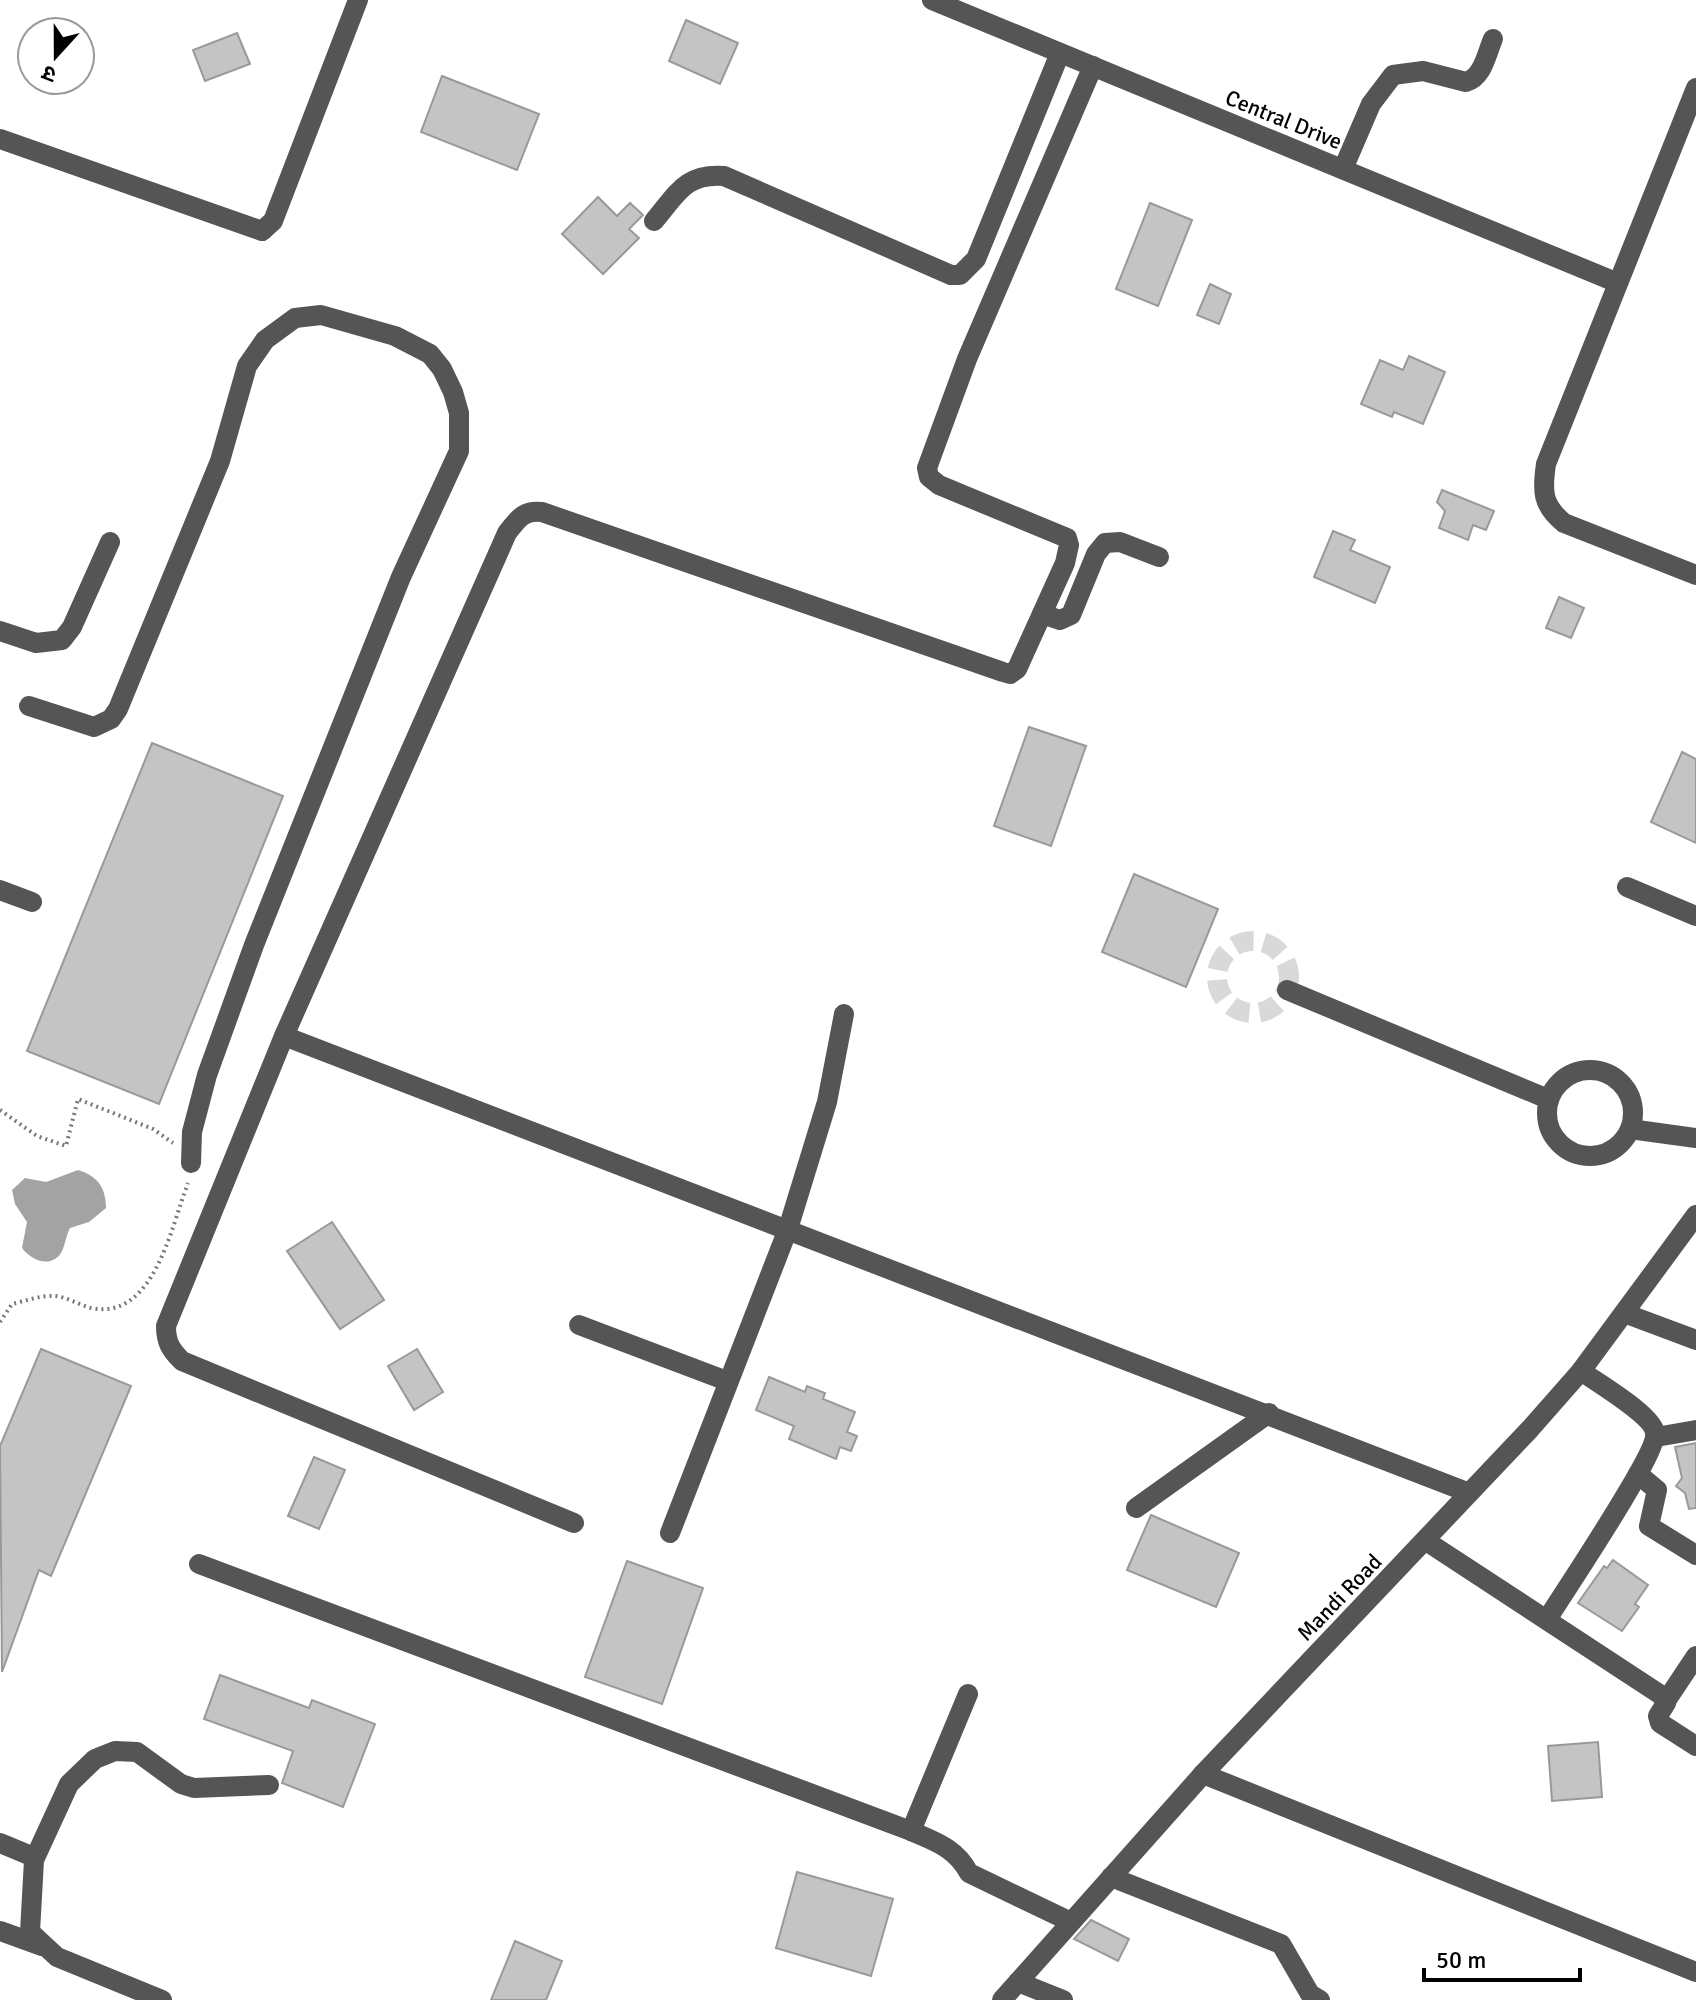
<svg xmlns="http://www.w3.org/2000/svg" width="1696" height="2000" viewBox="0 0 1696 2000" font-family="Signika,'Noto Sans Devanagari',sans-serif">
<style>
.water{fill:#a3a3a3}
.building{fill:#c4c4c4;stroke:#999;stroke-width:2}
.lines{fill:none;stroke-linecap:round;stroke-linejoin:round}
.minor-tunnel{stroke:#d9d9d9;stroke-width:20;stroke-dasharray:20 10;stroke-linecap:butt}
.path{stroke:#777;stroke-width:4;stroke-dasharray:2 4;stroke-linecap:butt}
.minor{stroke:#555;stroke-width:20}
.labels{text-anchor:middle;stroke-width:6;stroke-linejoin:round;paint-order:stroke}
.street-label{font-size:22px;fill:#000;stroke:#fff}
</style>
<rect width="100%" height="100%" fill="#fff"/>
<path class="water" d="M78,1170C98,1176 106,1188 106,1208L89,1222L70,1228C66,1236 65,1246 61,1253C50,1269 31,1260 22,1248L27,1222L15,1204L12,1190L25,1178L46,1182Z"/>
<g class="building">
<polygon points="686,20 738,43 720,84 669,61"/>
<polygon points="237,33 250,64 205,81 193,50"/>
<polygon points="442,76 539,114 517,170 421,132"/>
<polygon points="598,197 617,216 630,203 643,215 629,229 639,238 603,274 562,234"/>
<polygon points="1150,203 1192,220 1158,306 1116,289"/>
<polygon points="1210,284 1231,294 1219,324 1197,315"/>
<polygon points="1409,356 1445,372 1423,424 1394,412 1392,417 1361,404 1380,360 1403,370"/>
<polygon points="1442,490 1494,511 1486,530 1473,525 1468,540 1439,528 1445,511 1437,502"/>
<polygon points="1333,531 1355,540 1350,550 1390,567 1375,603 1314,577"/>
<polygon points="1559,597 1584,608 1571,638 1546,628"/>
<polygon points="1029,727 1086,746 1051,846 994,826"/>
<polygon points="152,743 283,796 159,1104 27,1051"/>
<polygon points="1682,752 1696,759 1696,843 1651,822"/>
<polygon points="1134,874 1218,909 1186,987 1102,952"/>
<polygon points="332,1222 384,1300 340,1329 287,1251"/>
<polygon points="41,1349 131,1386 51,1576 39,1570 2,1672 0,1446"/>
<polygon points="417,1349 443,1392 414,1410 388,1366"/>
<polygon points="769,1377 805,1392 807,1386 825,1393 823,1399 855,1412 847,1432 857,1436 851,1451 840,1447 836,1459 789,1439 794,1426 756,1410"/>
<polygon points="1696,1443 1696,1508 1689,1509 1685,1493 1676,1486 1682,1478 1675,1447"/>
<polygon points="314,1457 345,1470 319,1529 288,1516"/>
<polygon points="1151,1515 1239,1553 1216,1607 1127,1570"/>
<polygon points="1613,1560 1648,1585 1635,1604 1639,1607 1622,1631 1578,1603 1604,1566 1607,1568"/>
<polygon points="627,1561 703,1588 662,1704 585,1677"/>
<polygon points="220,1675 309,1708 312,1700 375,1724 343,1807 282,1783 293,1751 204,1719"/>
<polygon points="1598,1742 1602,1797 1552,1801 1548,1746"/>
<polygon points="797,1872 893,1899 871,1976 776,1948"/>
<polygon points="1091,1920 1129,1939 1118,1961 1074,1939"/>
<polygon points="515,1941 562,1961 546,2000 491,2000"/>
</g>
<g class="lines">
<circle class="minor-tunnel" cx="1253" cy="977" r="36"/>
<g class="path">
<polyline points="0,1110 37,1136 66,1146 78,1099 153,1129 173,1143"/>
<path d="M0,1322L12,1304C25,1301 41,1295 55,1296C67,1297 79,1305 91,1308C154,1321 171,1227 188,1183"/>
</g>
<g class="minor">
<polyline points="932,0 1618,283"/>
<path d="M1696,88L1546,464C1542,491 1542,505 1564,523L1696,575"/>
<polyline points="0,139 262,231 273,221 358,0"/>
<path d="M1343,169L1371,104L1393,75L1423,71L1466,82C1483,77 1486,55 1493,39"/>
<path d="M654,221C677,194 685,173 724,176L951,275H960L976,259L1060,53"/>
<polyline points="1042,614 1060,620 1071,615 1096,554 1105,543 1120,542 1159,557"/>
<polyline points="0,631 36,643 62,640 72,627 110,542"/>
<polyline points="29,706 94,727 111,719 118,709 220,461 247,366 265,340 295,318 321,315 395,336 430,354 442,369 453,392 459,413 459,451 401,577 254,945 207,1075 192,1132 191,1163"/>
<polyline points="1627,887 1696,916"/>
<polyline points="0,890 32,902"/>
<polyline points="1287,990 1548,1099"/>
<polyline points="284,1036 1467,1492"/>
<circle cx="1590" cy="1113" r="43"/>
<polyline points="1630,1129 1696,1138"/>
<polyline points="1624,1313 1696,1340"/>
<polyline points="579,1325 727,1381"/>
<polyline points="1656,1437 1696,1430"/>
<polyline points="1638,1474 1657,1490 1649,1526 1696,1555"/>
<polyline points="1136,1508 1269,1413"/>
<path d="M574,1523L182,1361C171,1350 166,1343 166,1326L284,1036L507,533C518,519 523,510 542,512L1003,672L1010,674L1017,669L1065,563L1069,545L1067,538L939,485L929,477L927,468L967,359L1093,66"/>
<polyline points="670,1533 788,1229 827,1102 844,1014"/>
<polyline points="1426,1541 1661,1695 1666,1703 1658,1716 1660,1723 1696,1746"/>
<path d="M199,1564L911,1831C936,1842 956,1848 969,1873L1071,1922"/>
<path d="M1548,1618C1564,1592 1658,1453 1655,1433C1653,1415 1596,1382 1581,1371"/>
<polyline points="1666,1701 1696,1656"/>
<polyline points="1203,1774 1696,1972"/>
<polyline points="911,1831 968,1694"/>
<polyline points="0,1843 29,1855 34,1860"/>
<polyline points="1111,1877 1281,1944 1310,1994 1320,2000"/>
<polyline points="0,1931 42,1946"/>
<polyline points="1018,1982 1063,2000"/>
<polyline points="162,2000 57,1957 30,1932 34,1860 69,1784 95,1759 115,1751 137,1752 181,1784 194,1788 269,1785"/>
<polyline points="1002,2000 1203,1774 1530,1429 1581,1371 1696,1215"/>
</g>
</g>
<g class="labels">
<g class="street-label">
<text transform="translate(1284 119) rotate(22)" y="8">Central Drive</text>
<text transform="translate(1339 1597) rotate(-46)" y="8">Mandi Road</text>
</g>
</g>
<g transform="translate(56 56) rotate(201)"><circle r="38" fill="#ffffff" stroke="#999999" stroke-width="2"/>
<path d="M0-6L14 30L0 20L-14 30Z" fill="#000000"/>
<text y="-12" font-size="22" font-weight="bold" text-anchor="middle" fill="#000000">उ</text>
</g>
<path d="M1424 1968v12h156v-12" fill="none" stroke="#000000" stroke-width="4"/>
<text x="1436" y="1968" font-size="24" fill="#000000" stroke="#ffffff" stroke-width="6" paint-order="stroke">50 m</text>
</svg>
